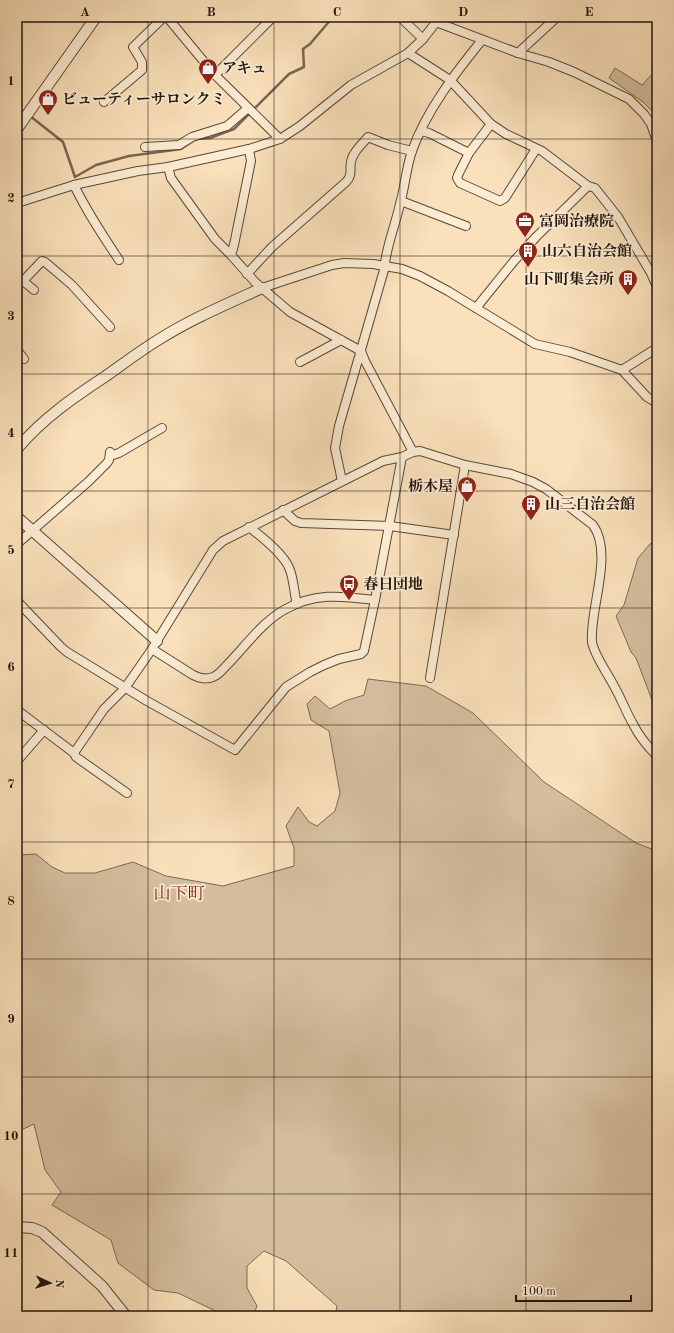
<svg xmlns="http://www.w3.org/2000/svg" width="674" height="1333" viewBox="0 0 674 1333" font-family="'Old Standard TT','Noto Serif JP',serif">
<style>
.green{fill:#d5be9e;stroke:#7c6a56}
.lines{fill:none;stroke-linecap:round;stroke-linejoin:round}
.stream{stroke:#786653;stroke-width:2.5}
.minor-casing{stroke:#59483a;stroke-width:10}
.tertiary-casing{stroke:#59483a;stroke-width:12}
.minor{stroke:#fcecd3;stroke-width:8}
.tertiary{stroke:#fcecd3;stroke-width:10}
.grid{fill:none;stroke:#23150f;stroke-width:1;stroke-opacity:0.55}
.labels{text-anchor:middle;stroke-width:3.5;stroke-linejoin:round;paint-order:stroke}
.poi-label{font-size:15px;font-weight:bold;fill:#23150f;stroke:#fcecd3;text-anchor:start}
.quarter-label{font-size:17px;fill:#7a1f14;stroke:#fcecd3}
.neatline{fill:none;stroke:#23150f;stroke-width:1.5}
.grid-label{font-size:13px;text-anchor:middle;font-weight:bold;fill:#23150f}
</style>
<rect width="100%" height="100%" fill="#fae1bb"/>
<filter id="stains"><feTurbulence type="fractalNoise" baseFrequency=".005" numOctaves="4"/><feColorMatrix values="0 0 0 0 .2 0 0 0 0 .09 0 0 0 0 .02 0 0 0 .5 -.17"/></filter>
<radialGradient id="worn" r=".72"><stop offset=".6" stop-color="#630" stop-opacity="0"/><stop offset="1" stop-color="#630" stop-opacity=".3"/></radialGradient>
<g class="green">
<polygon points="615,68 642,85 657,69 657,116 643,102 609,78"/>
<polygon points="651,543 657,546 657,713 636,658 631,652 616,616 624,605 638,558"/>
<polygon points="368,679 426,686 473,713 544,782 636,843 657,851 657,1316 335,1316 337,1306 286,1261 264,1251 247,1266 247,1288 257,1306 253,1316 226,1316 178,1293 154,1290 118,1263 111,1240 52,1205 61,1192 45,1170 34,1124 17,1132 17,855 36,854 52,867 65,873 95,873 133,862 166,876 223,886 294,866 294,848 286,826 298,807 309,822 317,826 335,811 340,793 329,731 311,720 307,704 315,696 330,709 345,701 364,695"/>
</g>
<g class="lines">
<g class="stream">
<polyline points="17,116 21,111 26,114"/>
<polyline points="30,116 63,142 75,177 96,165 129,156 181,149 196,139 210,138 234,129 289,74 304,67 303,49 310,44 333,17"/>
</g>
<defs>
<g id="minor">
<polyline points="167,17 215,75 280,139"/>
<polyline points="400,17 423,39"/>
<polyline points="436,22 518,53 549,62 574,72 629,99 644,114 651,124 657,141"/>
<polyline points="408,53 450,80 491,124 506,134 542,151 588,186 595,188 618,217 651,273 657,287"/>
<polyline points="518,53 557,17"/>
<polyline points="215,75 273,17"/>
<polyline points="104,102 142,70 142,62 133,47 164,17"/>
<polyline points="491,124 469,153 458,175 457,178 460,183 500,201 505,198 536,149"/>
<polyline points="421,131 429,133 469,153"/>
<polyline points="145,147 179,145 192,137 227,126 248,108"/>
<polyline points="249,149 251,161 234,245 231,255 255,282 290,312 361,351 365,361 413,452"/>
<polyline points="168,167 171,178 215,239 231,255"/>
<path d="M74,185C87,212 103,236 119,260"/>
<polyline points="401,201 466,226"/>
<polyline points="17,203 74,185 138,171 168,167 249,149 280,139 300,126 351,85 408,53 423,39 440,17"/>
<path d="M247,274L272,247L346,182C354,174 348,168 352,158C355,150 363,143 368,137L388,145L412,151"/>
<polyline points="17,276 34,290"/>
<polyline points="23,281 42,261 45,262 72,285 110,327"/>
<polyline points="262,288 332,265 344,263 373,264 402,269 420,276 448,291 535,344 570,352 622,370 647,397 657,403"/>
<polyline points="476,308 514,261 536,237 588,186"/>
<polyline points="17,350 24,359"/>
<polyline points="300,362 341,340"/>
<polyline points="622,370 657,348"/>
<polyline points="110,456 119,453 162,428"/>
<path d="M342,481L335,448L339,426L384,270C386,247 395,226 400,204C405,187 406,168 412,151C426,111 456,72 482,40"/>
<polyline points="283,510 295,521 301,523 390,526 454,535"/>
<path d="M249,527C262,537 285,555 290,570C294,581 294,593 297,604"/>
<polyline points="17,544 88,482 107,463 109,460 110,452"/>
<polyline points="17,601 61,647 67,652 147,701 235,750 286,687 310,672 324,665 339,659 361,654 364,651 375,600 402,457"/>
<path d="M152,649L193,675C199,678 206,680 213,677C219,675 223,669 227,665C245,647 261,623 284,610C315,592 342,596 375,600"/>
<polyline points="430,678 465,465"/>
<polyline points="17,710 74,753 76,757 127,793"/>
<path d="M74,753L104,709L125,688L152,649L213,550L223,541L383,461L402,457L413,452L420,451L465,465L511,474L533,482L546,489L593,525C614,554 589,610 592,642C594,655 608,674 614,686C621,698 626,712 633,724C639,736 648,747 657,756"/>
<polyline points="17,761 44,730"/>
</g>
<g id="tertiary">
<polyline points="17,129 96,17"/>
<path d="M17,449C42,419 74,397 106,376C123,364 140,351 158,340C191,319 227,304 262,288"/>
<polyline points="17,517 157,641"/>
<polyline points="17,1227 32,1228 42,1232 102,1286 126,1316"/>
</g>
</defs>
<use href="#minor" class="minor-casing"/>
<use href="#tertiary" class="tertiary-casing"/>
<use href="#minor" class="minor"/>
<use href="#tertiary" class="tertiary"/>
</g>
<path class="grid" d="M148,17V1316M274,17V1316M400,17V1316M526,17V1316M17,139H657M17,256H657M17,374H657M17,491H657M17,608H657M17,725H657M17,842H657M17,959H657M17,1077H657M17,1194H657"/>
<defs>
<symbol id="shop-pin" viewBox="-11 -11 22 30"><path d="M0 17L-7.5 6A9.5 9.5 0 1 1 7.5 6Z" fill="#8f2418" stroke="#fcecd3"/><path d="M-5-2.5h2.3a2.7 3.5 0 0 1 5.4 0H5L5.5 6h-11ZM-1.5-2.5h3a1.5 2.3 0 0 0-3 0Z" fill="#fff"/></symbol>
<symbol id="office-pin" viewBox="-11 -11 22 30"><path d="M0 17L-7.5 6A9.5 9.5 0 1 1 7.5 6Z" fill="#8f2418" stroke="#fcecd3"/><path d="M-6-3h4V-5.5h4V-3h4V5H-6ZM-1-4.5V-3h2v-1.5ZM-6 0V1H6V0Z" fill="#fff"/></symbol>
<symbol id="building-pin" viewBox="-11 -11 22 30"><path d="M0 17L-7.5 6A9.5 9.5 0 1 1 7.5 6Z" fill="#8f2418" stroke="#fcecd3"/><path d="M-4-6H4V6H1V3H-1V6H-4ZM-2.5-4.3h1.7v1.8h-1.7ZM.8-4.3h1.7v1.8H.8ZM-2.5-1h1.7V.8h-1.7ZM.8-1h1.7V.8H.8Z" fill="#fff"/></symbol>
<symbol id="bus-pin" viewBox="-11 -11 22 30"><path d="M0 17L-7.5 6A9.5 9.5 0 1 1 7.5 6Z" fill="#8f2418" stroke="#fcecd3"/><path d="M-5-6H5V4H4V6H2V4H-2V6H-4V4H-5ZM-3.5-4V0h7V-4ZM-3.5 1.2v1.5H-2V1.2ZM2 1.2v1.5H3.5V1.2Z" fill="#fff"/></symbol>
</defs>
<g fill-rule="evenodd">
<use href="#shop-pin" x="197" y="57" width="22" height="30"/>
<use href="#shop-pin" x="37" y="88" width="22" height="30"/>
<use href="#office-pin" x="514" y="210" width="22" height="30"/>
<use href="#building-pin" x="517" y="240" width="22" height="30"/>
<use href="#building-pin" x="617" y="268" width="22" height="30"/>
<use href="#shop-pin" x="456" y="475" width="22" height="30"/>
<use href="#building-pin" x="520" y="493" width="22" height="30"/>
<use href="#bus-pin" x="338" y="573" width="22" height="30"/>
</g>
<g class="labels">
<g class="poi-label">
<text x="222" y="73">アキュ</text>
<text x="62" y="104">ビューティーサロンクミ</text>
<text x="539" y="226">富岡治療院</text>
<text x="542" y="256">山六自治会館</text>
<text x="614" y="284" text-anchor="end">山下町集会所</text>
<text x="453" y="491" text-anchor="end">栃木屋</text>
<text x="545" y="509">山三自治会館</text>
<text x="363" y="589">春日団地</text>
</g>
<g class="quarter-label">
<text x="179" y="899">山下町</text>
</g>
</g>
<rect width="674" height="1333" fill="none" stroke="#fae1bb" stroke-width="44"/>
<g transform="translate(50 1283) rotate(94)" stroke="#fcecd3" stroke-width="3" paint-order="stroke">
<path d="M0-3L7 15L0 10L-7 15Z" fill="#23150f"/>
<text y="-6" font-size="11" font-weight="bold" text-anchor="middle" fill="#23150f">N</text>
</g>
<path d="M516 1295v6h115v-6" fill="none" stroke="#23150f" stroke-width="2"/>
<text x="522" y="1295" font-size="12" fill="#23150f" stroke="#fcecd3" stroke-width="3" paint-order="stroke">100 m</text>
<rect x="22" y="22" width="630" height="1289" class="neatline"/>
<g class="grid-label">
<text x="85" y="16">A</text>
<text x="211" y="16">B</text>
<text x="337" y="16">C</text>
<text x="463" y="16">D</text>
<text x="589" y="16">E</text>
<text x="11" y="85">1</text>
<text x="11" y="202">2</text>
<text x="11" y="320">3</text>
<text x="11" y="437">4</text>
<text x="11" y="554">5</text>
<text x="11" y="671">6</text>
<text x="11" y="788">7</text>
<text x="11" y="905">8</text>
<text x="11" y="1023">9</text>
<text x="11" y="1140">10</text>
<text x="11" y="1257">11</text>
</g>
<rect width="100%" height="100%" filter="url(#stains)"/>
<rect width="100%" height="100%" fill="url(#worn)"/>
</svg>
